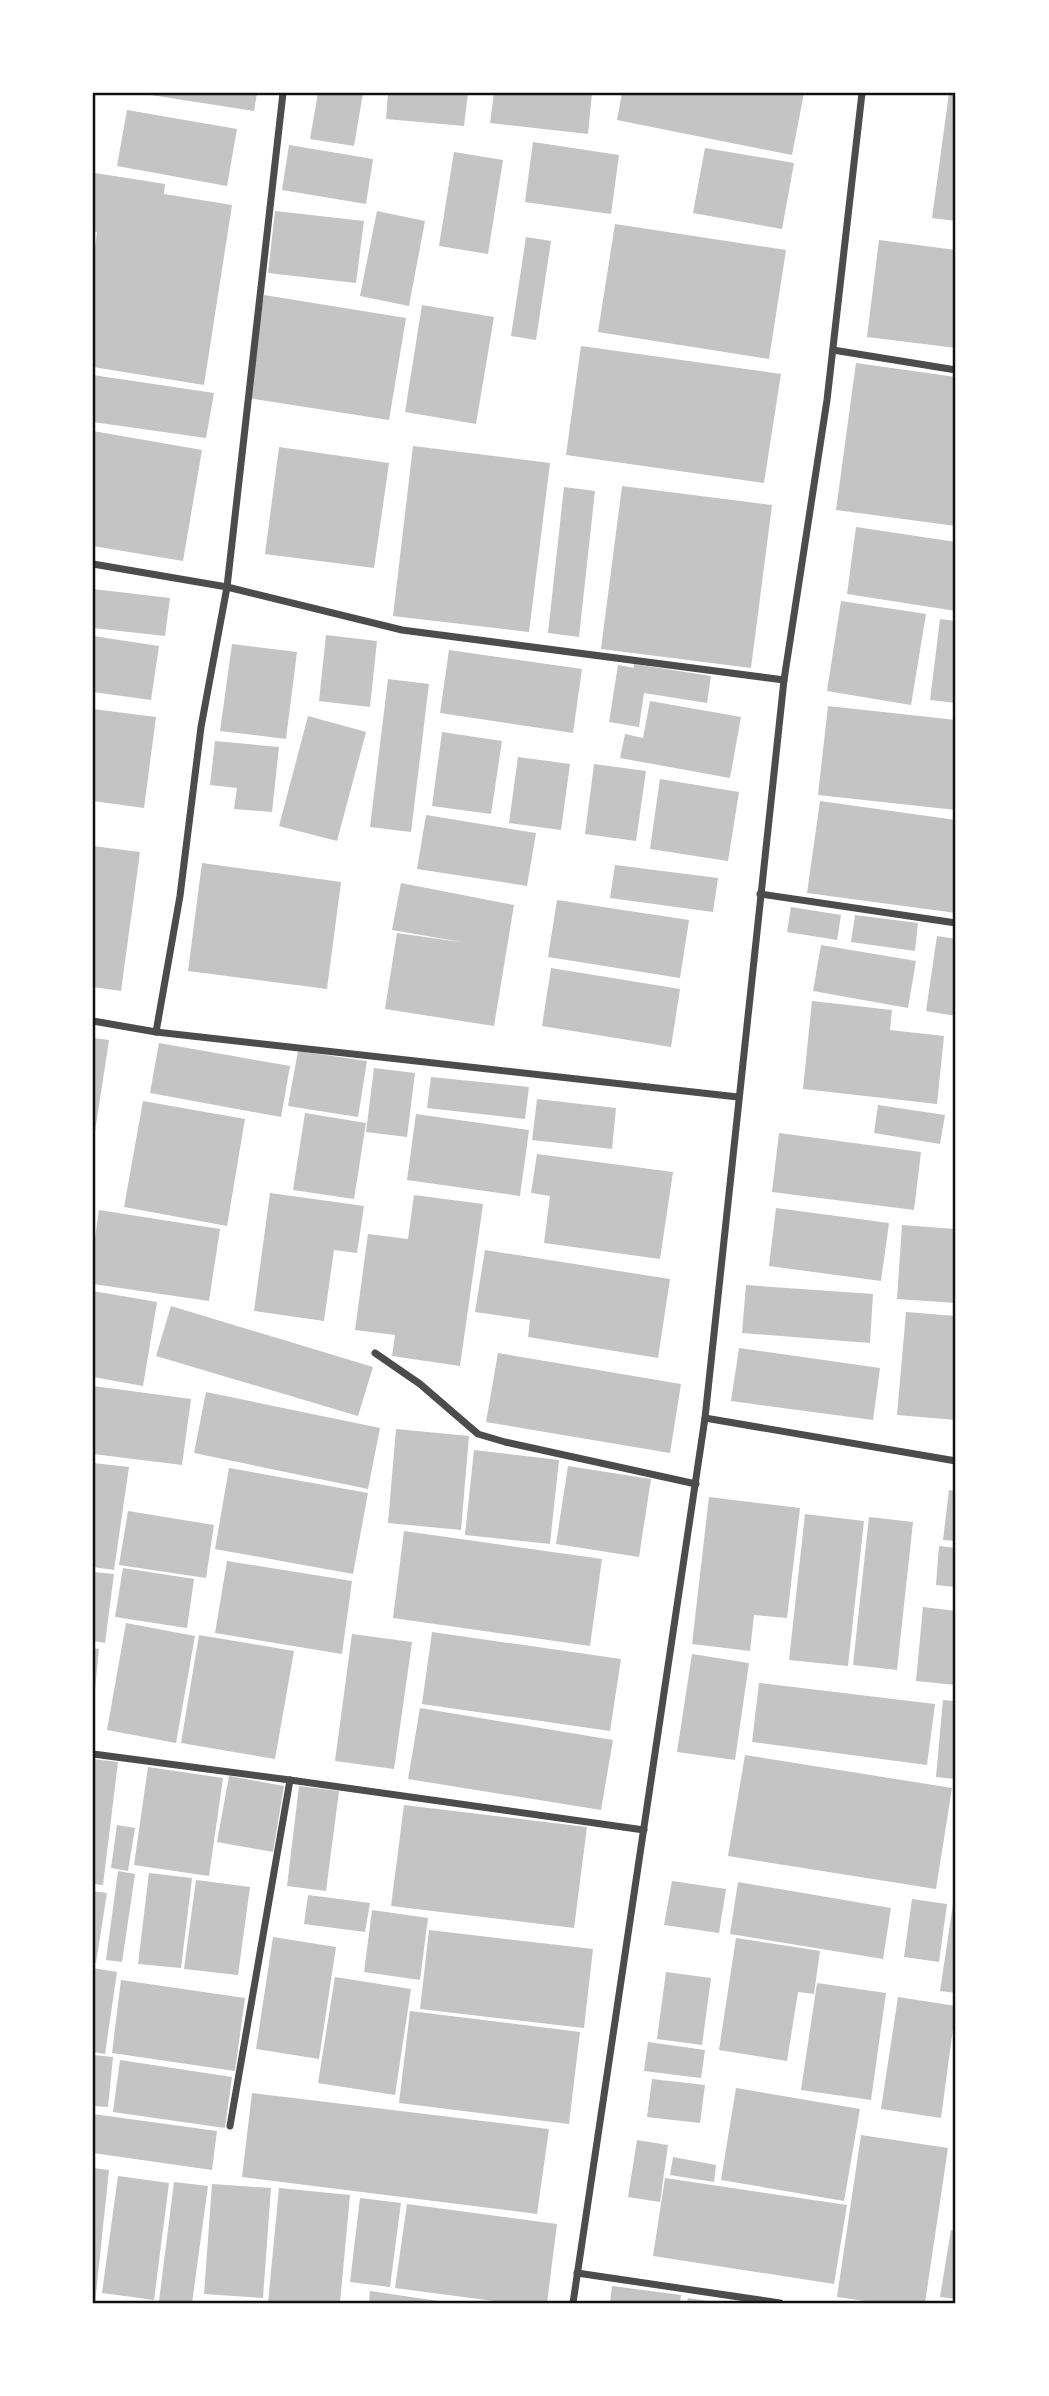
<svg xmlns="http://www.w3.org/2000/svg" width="1049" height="2396" viewBox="0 0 1049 2396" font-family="'DejaVu Sans',sans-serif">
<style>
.building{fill:#c4c4c4}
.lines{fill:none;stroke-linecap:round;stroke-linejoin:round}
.minor{stroke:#4c4c4c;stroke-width:7}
.neatline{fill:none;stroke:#111;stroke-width:2.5}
</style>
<rect width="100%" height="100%" fill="#fff"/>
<g class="building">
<polygon points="138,93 257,93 254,111"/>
<polygon points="318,93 363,93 354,146 310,139"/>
<polygon points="388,93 468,93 464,126 386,119"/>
<polygon points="494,93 592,93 588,134 490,123"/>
<polygon points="622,93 804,93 792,155 617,120"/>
<polygon points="949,93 956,93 956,221 932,218"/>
<polygon points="127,110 237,129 227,186 117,166"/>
<polygon points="533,142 619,155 611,214 525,202"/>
<polygon points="289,145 373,159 366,204 282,190"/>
<polygon points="705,148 794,163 782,229 693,213"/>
<polygon points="454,152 503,160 488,254 439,246"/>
<polygon points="95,173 165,184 164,194 232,205 204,385 93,367 93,263 97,232 93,231 93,189"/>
<polygon points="275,211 364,221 356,283 268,273"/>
<polygon points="377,211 425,221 409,306 360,296"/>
<polygon points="615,224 786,250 769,359 598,332"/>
<polygon points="526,237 551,241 536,340 511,336"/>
<polygon points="879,240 956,250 956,348 867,337"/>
<polygon points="264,295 406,318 389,420 248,398"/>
<polygon points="422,305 494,317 476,424 405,412"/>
<polygon points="581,346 781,374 764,483 566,455"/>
<polygon points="856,363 956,377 956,526 836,510"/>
<polygon points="93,375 214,393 206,438 93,422"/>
<polygon points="93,431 202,450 183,561 93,546"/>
<polygon points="413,446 550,463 529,632 393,616"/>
<polygon points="279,447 389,463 374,568 265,554"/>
<polygon points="622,486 772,505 751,668 601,649"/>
<polygon points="564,487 595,491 579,637 548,633"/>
<polygon points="856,527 956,542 956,611 847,594"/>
<polygon points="93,589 170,598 165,636 93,628"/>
<polygon points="841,601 926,614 911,705 827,691"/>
<polygon points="940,619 956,621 956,703 930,700"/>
<polygon points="326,635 377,641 370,707 319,701"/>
<polygon points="93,636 159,646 151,700 93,692"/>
<polygon points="232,644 297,652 286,739 220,731"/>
<polygon points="449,650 582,669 573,733 440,713"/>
<polygon points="634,664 711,676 707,703 644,693 639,727 609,722 618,665 634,668"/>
<polygon points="388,679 429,684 411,832 370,827"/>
<polygon points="650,701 741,717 730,778 620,758 625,734 643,738"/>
<polygon points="828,706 956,720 956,810 818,795"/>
<polygon points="93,709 156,717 144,808 93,801"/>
<polygon points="308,716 366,732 337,841 279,826"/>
<polygon points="442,732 502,741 491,814 432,806"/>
<polygon points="215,741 279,747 272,812 234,809 237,788 210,785"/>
<polygon points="518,757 570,764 561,830 509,823"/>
<polygon points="594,764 646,771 636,841 585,834"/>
<polygon points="660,779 739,792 728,861 650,849"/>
<polygon points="820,801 956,820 956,913 807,893"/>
<polygon points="426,815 536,833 527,886 417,869"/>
<polygon points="93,846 140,852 121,991 93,987"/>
<polygon points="202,863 341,882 327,989 188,971"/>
<polygon points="615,865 718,878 713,912 610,898"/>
<polygon points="401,883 514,905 494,1026 385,1009 397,933 467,943 392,930"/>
<polygon points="557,900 689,920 680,978 548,957"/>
<polygon points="791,907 841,915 837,940 787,932"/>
<polygon points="855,915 918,923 915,951 851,942"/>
<polygon points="937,936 956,939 956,1016 926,1011"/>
<polygon points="821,945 916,961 908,1008 813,991"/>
<polygon points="551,968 680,989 671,1047 542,1026"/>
<polygon points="812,1001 892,1010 890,1030 944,1036 937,1104 803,1089"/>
<polygon points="93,1038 109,1040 94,1138 93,1138"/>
<polygon points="159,1043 290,1066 281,1117 150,1093"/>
<polygon points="298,1051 367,1061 358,1117 288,1106"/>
<polygon points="374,1068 415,1073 407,1137 366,1132"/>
<polygon points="431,1077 529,1087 525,1119 427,1108"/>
<polygon points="537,1099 616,1108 612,1149 532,1140"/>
<polygon points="143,1101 245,1119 227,1226 124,1207"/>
<polygon points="878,1105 945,1115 940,1144 874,1133"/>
<polygon points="305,1113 366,1123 354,1199 293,1190"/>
<polygon points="416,1114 529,1130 520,1196 407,1180"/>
<polygon points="779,1133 921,1152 914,1210 772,1192"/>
<polygon points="537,1154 673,1172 660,1259 544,1243 550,1196 531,1193"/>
<polygon points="270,1193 364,1206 357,1253 334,1250 324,1321 254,1311"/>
<polygon points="414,1195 483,1204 460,1366 392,1356 395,1335 355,1330 368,1234 408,1239"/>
<polygon points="776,1208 889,1223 881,1281 769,1266"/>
<polygon points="99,1210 220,1229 209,1301 93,1284 93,1252"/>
<polygon points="902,1225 956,1229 956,1303 897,1299"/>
<polygon points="485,1250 670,1279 658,1358 528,1337 530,1320 475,1312"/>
<polygon points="746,1285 873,1294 870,1343 742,1333"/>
<polygon points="93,1291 157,1302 143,1386 93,1377"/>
<polygon points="171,1306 373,1367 358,1416 156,1356"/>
<polygon points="906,1312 956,1316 956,1420 897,1415"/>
<polygon points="739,1348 880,1368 873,1420 731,1401"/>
<polygon points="498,1353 681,1384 670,1453 486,1422"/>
<polygon points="93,1386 191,1399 182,1465 93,1454"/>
<polygon points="206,1392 380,1428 368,1489 194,1453"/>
<polygon points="396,1429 469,1436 461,1530 388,1523"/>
<polygon points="474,1450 559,1460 550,1544 465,1535"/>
<polygon points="93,1463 129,1467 114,1570 93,1567"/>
<polygon points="568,1466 651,1479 639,1557 556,1544"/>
<polygon points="229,1468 368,1493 353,1574 215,1549"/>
<polygon points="949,1490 956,1491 956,1541 943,1540"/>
<polygon points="709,1497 800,1508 787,1618 754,1615 750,1651 692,1644"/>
<polygon points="128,1511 214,1525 206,1578 119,1565"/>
<polygon points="805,1514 864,1521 848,1666 789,1660"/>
<polygon points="869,1517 913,1522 897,1670 853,1665"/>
<polygon points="404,1531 602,1559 590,1646 393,1618"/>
<polygon points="939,1546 956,1548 956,1587 936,1585"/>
<polygon points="227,1561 352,1581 342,1654 215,1633"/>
<polygon points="123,1568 194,1579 187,1628 115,1617"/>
<polygon points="93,1572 114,1574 105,1643 93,1641"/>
<polygon points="923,1607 956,1611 956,1685 916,1681"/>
<polygon points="126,1623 195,1636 176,1743 107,1730"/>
<polygon points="432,1632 621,1659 610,1731 422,1704"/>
<polygon points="352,1634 412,1642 394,1769 335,1761"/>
<polygon points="199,1635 294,1651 275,1759 181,1743"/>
<polygon points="93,1648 99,1649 95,1689 93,1689"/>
<polygon points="692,1654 749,1663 735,1760 677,1752"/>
<polygon points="759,1683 935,1704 927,1765 752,1742"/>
<polygon points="943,1700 956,1701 956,1779 936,1777"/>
<polygon points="420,1708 613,1740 601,1810 408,1779"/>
<polygon points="745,1755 952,1788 936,1889 728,1856"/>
<polygon points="93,1759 118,1762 103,1885 93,1884"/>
<polygon points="148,1767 223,1778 209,1876 134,1865"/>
<polygon points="229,1776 284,1786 273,1852 217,1842"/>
<polygon points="299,1786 339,1791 326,1891 287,1886"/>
<polygon points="404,1805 587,1827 574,1928 391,1906"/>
<polygon points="117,1825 135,1828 128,1871 111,1868"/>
<polygon points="118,1871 135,1874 122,1962 106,1960"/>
<polygon points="149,1873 192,1878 181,1968 138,1964"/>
<polygon points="196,1880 250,1887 238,1975 184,1969"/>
<polygon points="672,1881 726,1889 719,1933 664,1925"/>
<polygon points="738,1882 891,1908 883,1959 730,1934"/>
<polygon points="93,1891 107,1893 96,1963 93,1962"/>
<polygon points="955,1891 956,1891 956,1993 940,1991"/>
<polygon points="308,1895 370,1903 365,1932 304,1924"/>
<polygon points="912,1899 947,1904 939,1962 904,1957"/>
<polygon points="372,1910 428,1918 420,1980 364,1972"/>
<polygon points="429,1930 593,1949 584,2028 420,2009"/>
<polygon points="273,1937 336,1947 319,2059 256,2049"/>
<polygon points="736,1938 820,1951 814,1994 798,1992 787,2061 719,2050"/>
<polygon points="93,1968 117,1972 105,2054 93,2052"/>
<polygon points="666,1972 711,1978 702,2045 657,2039"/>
<polygon points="335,1977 411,1989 395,2095 318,2083"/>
<polygon points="121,1980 245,1998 235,2071 112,2053"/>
<polygon points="817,1983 886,1993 871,2100 801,2090"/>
<polygon points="898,1997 956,2006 941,2118 881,2109"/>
<polygon points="410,2011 580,2032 569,2124 399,2103"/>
<polygon points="648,2042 705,2050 701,2078 644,2071"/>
<polygon points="93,2055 113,2057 108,2107 93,2106"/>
<polygon points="120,2060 232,2077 225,2128 113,2112"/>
<polygon points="652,2079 705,2085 700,2123 647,2117"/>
<polygon points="736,2088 860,2109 844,2201 721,2180"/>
<polygon points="252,2093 549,2129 537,2214 242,2177"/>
<polygon points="93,2114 217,2131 212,2170 93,2153"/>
<polygon points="861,2135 948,2148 925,2303 880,2303 837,2297"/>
<polygon points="637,2140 668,2145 660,2202 628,2197"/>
<polygon points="673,2157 716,2165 714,2182 670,2175"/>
<polygon points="93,2168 109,2170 95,2303 93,2303"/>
<polygon points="118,2176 169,2183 154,2300 102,2293"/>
<polygon points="665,2178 847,2205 834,2284 653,2256"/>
<polygon points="174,2182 208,2186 192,2303 159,2301"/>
<polygon points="212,2184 271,2188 263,2298 204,2294"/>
<polygon points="279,2188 350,2195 340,2303 268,2303"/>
<polygon points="360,2198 401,2203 390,2287 350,2282"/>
<polygon points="407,2204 557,2224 547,2303 509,2303 395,2288"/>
<polygon points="951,2230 956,2231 956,2299 940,2297"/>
<polygon points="612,2286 681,2295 680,2303 610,2303"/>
<polygon points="370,2291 445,2302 445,2303 369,2303"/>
<polygon points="688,2298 715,2302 714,2303 687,2303"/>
</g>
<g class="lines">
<g class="minor">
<polyline points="833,350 956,370"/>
<polyline points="93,564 227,587 402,630 784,680"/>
<polyline points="760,894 956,923"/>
<polyline points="93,1021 156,1032 738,1097"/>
<polyline points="156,1032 180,896 201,727 227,587 283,93"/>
<polyline points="375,1353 420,1384 478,1434 505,1442 696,1484"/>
<polyline points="705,1418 956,1461"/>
<polyline points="93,1754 290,1780 644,1830"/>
<polyline points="230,2126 290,1780"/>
<polyline points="577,2273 780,2303"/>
<polyline points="573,2303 705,1418 784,680 827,400 862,93"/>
</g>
</g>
<rect width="1049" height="2396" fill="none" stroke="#ffffff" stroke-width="189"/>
<rect x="94" y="94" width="860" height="2208" class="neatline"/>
</svg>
